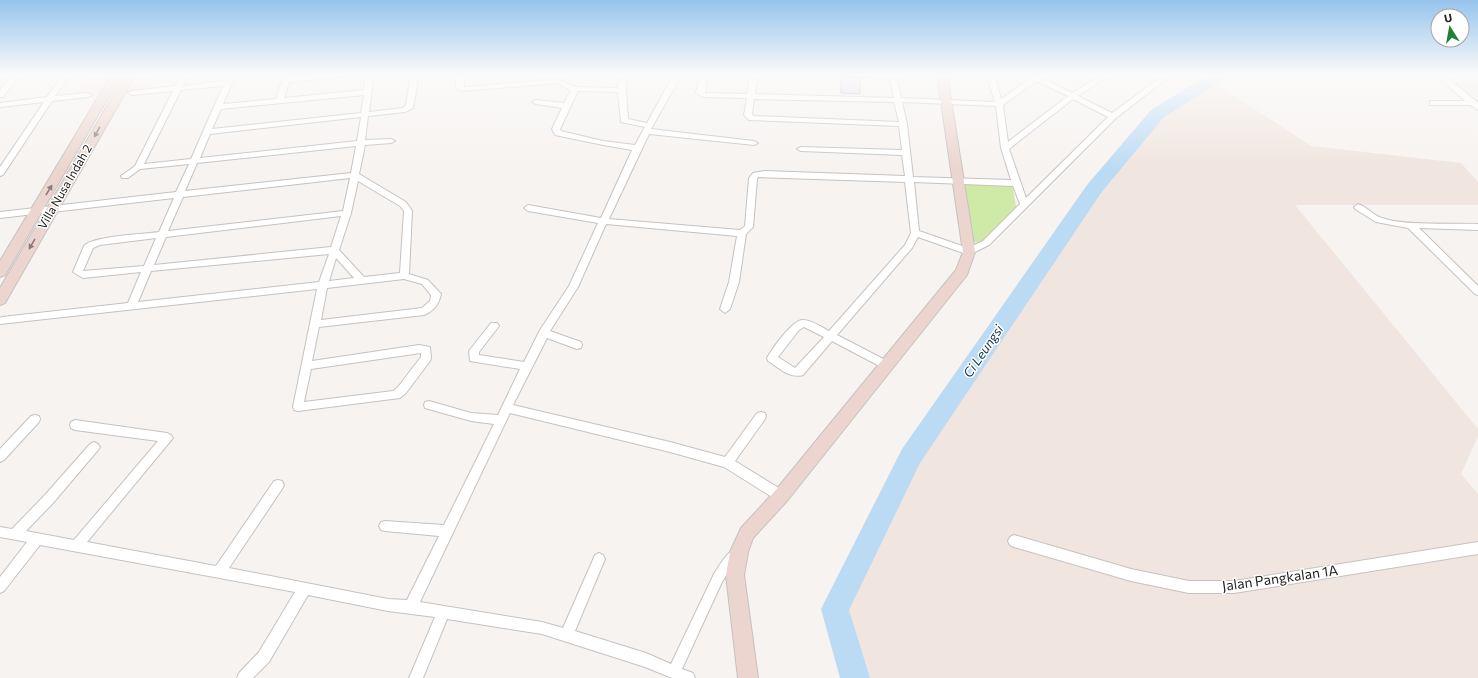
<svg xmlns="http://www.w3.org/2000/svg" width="1478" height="678" viewBox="0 0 1478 678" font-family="Commissioner,sans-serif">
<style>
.commercial{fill:#fde2e5}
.built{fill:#f0e5df}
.green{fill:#cfeaa7}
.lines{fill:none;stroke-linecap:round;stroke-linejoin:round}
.river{fill:#bbdbf4;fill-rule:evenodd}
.building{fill:#e6d5f7;stroke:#a7a5a8}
.street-casing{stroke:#c5c2c0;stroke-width:2}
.secondary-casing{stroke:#c5c2c0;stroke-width:2}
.street{fill:#fff;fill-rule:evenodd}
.secondary{fill:#ecd5ce;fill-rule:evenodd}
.oneway{fill:#887c78}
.labels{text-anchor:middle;stroke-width:3;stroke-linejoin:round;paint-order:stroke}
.street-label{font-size:12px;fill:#242322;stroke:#fff}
.water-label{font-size:13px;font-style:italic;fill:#11354e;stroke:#fff}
.near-street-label{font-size:14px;fill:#242322;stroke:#fff}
</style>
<rect width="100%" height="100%" fill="#f7f3f1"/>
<polygon class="commercial" points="88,74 159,74 151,91 73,98"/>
<g class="built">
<polygon points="1211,80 1311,146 1461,163 1478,182 1478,205 1295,205 1478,429 1478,436 1461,474 1478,494 1478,678 855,678 835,609 907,464 1094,189 1158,114"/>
<polygon points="1478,82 1478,103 1456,83"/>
</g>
<polygon class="green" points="960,181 1012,183 1017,212 986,243 972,242"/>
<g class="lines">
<polygon class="river" points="1210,74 1229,74 1227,77 1163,118 1101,193 920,463 849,610 870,678 840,678 821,609 902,449 1087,185 1151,110"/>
</g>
<polygon class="building" points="841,76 860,78 860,94 841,93"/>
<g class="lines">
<defs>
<g id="street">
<polygon points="13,74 21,74 3,97 0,97 0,90"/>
<polygon points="63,74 71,74 55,96 88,93 92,95 88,97 52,101 3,175 0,176 0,167 44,102 0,107 0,103 47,97"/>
<path d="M181,74H189L183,86L225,81L228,74H236L223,104L276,99L284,74H292L290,77L327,74H353L349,76L289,82L284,98L364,90L366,74H374L369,112L403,108L406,105L411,74H419L413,108L405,112L368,116L365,140L391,139L395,141L391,143L365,145L359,174L406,202L412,211L409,274L428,280L441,294C439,304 434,311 424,315L319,327L312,361L419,345L430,347L431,358L430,361L406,393L400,398L298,411L294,410L293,407L317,289L0,324V318L2,317L128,303L141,272L83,278L73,272L84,246C92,236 145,234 159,232L174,198L0,218V212L176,192L189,164L140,169L128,178H122L121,176L135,166L173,91L132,95L128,93L132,91L175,86ZM223,86L191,159L144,164L181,90ZM364,95L361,113L212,129L221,109ZM361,117L357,141L200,158L210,134ZM356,146L351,173L185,191L197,163ZM350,178L343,211L168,231L183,197ZM358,181L400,206L404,211L400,273L364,277L339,250L351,213ZM341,216L331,247L154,265L166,237ZM156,238L144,266L83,271L93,248L100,245ZM329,254L319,282L138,302L151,271ZM336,258L354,278L329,281ZM404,279L422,284L431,295L430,301L422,308L321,320L327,288ZM421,353V357L398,387L393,391L304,402L311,369Z"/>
<path d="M456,74H464V87L557,79L576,87L618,88L619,74H627L626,90L628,119L647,123L670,81L671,74H679L678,81L651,129L754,141L758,143L754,145L649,134L609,219L740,230L745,226L749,178L753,173L764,171L905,176L902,155L801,151L797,149L801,147L902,150L899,126L749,120L744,115L747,98L703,97L696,93L701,74H709L705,93L747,94L750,74H758L755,94L894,98L889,78L846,76L842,74H896L901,98L995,102L986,74H994L1001,99L1033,76L1038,74H1047L1042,78L1072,93L1103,74H1112L1078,96L1112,113L1165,74H1173L1116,118L989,245L969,255L918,237L912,248L837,335L891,363L892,366L891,369L887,370L832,341L803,375C790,379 779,368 768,361L767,358C772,349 793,319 803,320C812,320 821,327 829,331L905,245L911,233L905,182L758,177L757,179L753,227L746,234L739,282L730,309L725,313L720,309L729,282L737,236L606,224L578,287L550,331L581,342L582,345L581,348L577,349L547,338L513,405L670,442L725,457L757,413L761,412L765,413L766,416L765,419L735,461L785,492L787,496L785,500L781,501L777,500L724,467L670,452L510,413L420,602L542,622L563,628L595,555L599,553L603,555L605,559L575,631L646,653L671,664L714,574C720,564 727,552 738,547L742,549L744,553L742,557L730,569L722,582L682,669L693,673L695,678H672L645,667L542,634L447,619L423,678H409L435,617L388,611L308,595L269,662L253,678H237L239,673L259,652L295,592L40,545L4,591L0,593V577L27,542L0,537V527L12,529L45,495L90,444L94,442L98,444L100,447L98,450L53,503L26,531L74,540L158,441L75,430L71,428L70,425L71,422L75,420L167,433L171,435L173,438L87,542L216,566L274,481L278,480L282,481L284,485L282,489L229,568L388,599L407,600L439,536L385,531L381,530L379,526L381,522L385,521L444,525L494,424L471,421L425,408L424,405L425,402L429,401L471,413L498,415L520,369L470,361L469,351L491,323H497L499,326L479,352V355L524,362L540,330L569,286L598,223L528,211L524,208L528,205L601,218L632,150L603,145L555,135L552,129L562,108L536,104L532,102L536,100L564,103L571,90L556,83L463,91L456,88ZM1037,81L1068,96L1008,142L1003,105ZM578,91L618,92L621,122L645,127L635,145L603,141L561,131L560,129ZM754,99L894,102L899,122L754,116L752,114ZM1073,99L1108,117L1026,198L1009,149ZM902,102L996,106L1001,148L1011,180L913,177L907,124ZM914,182L1013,186L1020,204L983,241L968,248L919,231ZM804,327L824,337L795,368L778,357L799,330Z"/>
<polygon points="1435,74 1443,74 1476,101 1478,104 1478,110 1470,105 1430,105 1430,101 1465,101"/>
<path d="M1358,204C1367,207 1373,215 1382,218C1405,226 1453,223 1478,224V230L1419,228L1478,286V295L1475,294L1408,228L1376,222L1355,209L1354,207Z"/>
<polygon points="35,415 39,416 40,419 39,422 4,460 0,462 0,449 31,416"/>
<polygon points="1014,535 1131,569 1189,581 1234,581 1478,542 1478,554 1234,593 1189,593 1131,581 1014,547 1010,545 1008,541 1010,537"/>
</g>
<g id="secondary">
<polygon points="112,74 122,74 5,275 0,277 0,261"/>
<polygon points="126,74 136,74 5,303 0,305 0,288"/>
<polygon points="937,74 947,74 975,252 967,275 787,501 753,538 748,552 744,575 758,678 738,678 726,575 730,552 741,528 775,491 956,270 963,252"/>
</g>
</defs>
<use href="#street" class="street-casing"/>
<use href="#secondary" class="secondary-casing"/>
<use href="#street" class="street"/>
<use href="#secondary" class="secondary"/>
</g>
<defs><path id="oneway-solid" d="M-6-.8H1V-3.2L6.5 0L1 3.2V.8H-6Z"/></defs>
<g class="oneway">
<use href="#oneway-solid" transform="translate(97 132) rotate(119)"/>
<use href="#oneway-solid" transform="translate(49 190) rotate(-59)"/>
<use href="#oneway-solid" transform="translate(32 244) rotate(120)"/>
</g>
<linearGradient id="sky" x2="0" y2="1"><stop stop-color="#96c4ed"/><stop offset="0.44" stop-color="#fbfaf9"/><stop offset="1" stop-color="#fbfaf9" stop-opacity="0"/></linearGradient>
<rect width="1478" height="169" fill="url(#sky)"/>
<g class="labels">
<g class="street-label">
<text transform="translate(65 187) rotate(-60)" y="4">Villa Nusa Indah 2</text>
</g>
<g class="water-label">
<text transform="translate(983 351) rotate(-56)" y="5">Ci Leungsi</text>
</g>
<g class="near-street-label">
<text transform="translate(1280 578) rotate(-8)" y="5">Jalan Pangkalan 1A</text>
</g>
</g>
<g transform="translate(1450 28) rotate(349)"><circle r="19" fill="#ffffff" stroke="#a7a7a7"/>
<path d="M0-3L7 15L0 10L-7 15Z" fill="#1f8236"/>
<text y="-6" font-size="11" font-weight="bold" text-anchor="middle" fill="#242322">U</text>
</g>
</svg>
